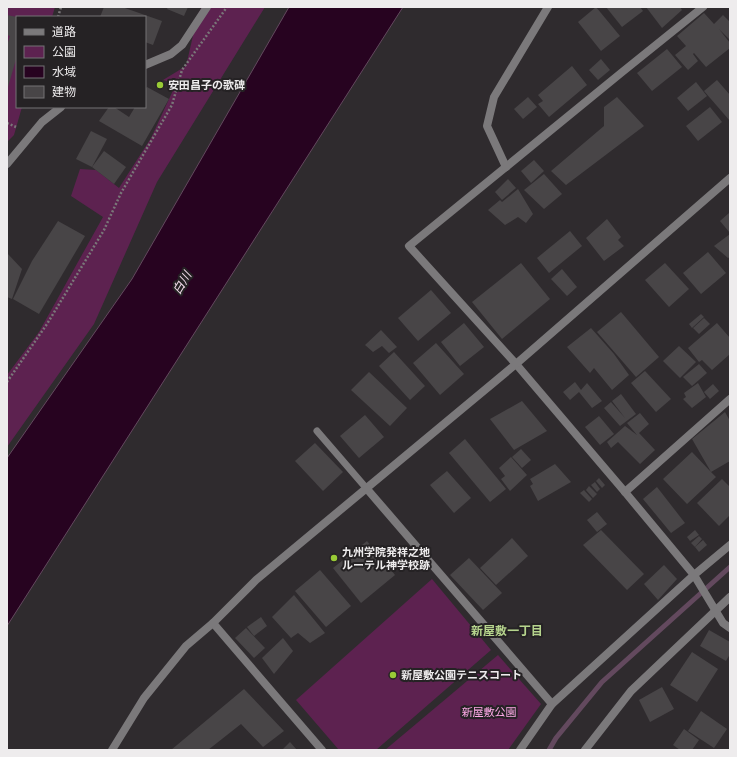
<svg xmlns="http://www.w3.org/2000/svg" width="737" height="757" viewBox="0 0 737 757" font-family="Inter,'Noto Sans JP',sans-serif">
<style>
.green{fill:#5d2250}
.water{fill:#270320;stroke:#63495e}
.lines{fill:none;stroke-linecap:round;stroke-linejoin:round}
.stream{stroke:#63495e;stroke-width:5}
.building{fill:#484547}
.path{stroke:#7a7779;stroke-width:2.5;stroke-dasharray:2 2;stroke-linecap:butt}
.service{stroke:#7b797b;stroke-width:7}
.minor{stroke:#7b797b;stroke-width:8}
.tertiary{stroke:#7b797b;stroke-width:8}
.poi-dot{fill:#99cb36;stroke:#252224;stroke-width:1.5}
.labels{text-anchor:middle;stroke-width:4;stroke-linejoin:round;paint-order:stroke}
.poi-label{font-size:11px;font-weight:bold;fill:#eeeced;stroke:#252224;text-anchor:start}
.park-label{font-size:11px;fill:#fea9e7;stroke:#252224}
.water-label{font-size:12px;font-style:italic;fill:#f3ddec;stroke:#252224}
.neighbourhood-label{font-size:12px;font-weight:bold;fill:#b6d48d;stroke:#252224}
</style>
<rect width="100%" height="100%" fill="#2f2b2e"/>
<g class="green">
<polygon points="7,7 55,7 52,17 17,17 17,107 22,107 14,135 7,142"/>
<polygon points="202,7 265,7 157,182 94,324 7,447 7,375 39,332 103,217 71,196 80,169 96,170 119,188 151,138 176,84 163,80 186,66 198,14"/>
<polygon points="432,579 491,650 376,750 339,750 296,700"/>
<polygon points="498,655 541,704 508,750 385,750"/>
</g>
<polygon class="water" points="289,7 403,7 7,626 7,458 132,279"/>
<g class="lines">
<polyline class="stream" points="549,750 556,738 602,682 730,567"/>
</g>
<g class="building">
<polygon points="104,7 122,7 162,21 153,45 145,42 145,17 100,17"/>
<polygon points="168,7 188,7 184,16 167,9"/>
<polygon points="596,7 620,36 601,51 578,22"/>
<polygon points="606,7 640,7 643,11 622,27"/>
<polygon points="646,7 680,7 682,10 662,28"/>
<polygon points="704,13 714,24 723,15 730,22 730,40 719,29 730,43 730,48 706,67 694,53 693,54 698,61 688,70 675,55 686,46 677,36"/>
<polygon points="7,15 17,17 17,56 8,87 7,87 7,45 10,36 7,35"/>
<polygon points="667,49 682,67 652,91 637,73"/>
<polygon points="601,59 610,70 598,80 589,70"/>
<polygon points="572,66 587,85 549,117 538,104 543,101 538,95"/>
<polygon points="717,80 730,95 730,121 704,91"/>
<polygon points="696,82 707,96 688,111 677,98"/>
<polygon points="147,87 169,99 142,146 99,121 109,107 114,107 129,117 135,107 145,107 145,89"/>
<polygon points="528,97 537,107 523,119 514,109"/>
<polygon points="617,97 644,126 566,185 551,171 604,126 604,107"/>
<polygon points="710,107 722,122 698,141 686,126"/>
<polygon points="91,131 107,139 92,167 76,159"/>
<polygon points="104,151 126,167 114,184 92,167"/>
<polygon points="534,160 544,171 531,183 521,171"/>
<polygon points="544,174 562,194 544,209 524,190"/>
<polygon points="508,179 516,188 502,200 495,192"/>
<polygon points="518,189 533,214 526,223 518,217 505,225 488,210 500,200 502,202"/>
<polygon points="729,213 730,214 730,233 720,221"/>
<polygon points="607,219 621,237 618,240 624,246 604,261 586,238"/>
<polygon points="58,221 85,236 39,314 13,299 32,261"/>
<polygon points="570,231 582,246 549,273 537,258"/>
<polygon points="730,234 730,257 728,258 714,246"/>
<polygon points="708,252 726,273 701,294 683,273"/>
<polygon points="7,253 22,269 12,299 7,297"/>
<polygon points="521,263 550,299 502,339 472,302"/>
<polygon points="665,263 689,289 669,307 645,280"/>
<polygon points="562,269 577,287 567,296 551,279"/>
<polygon points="431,290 451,313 418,341 398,318"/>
<polygon points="621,312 659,357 636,377 597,332"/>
<polygon points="701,314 704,317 692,328 689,324"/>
<polygon points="704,318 710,324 699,334 693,328"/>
<polygon points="464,323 484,347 460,366 441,342"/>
<polygon points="717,323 730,338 730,354 712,370 702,360 699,362 688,348"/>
<polygon points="591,328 614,354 629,375 612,390 594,368 590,373 567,347"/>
<polygon points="381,330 397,347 389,353 382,346 373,352 365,345"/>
<polygon points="436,343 464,374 440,395 413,363"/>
<polygon points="679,346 696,362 680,378 663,361"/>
<polygon points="394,352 425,386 410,400 379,366"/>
<polygon points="699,364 707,373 692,386 683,377"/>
<polygon points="645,371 671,399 656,412 631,383"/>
<polygon points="369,372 407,408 390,426 351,390"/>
<polygon points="575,382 581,390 587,383 602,401 592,408 579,392 570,400 563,392"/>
<polygon points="698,383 706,397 692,408 683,399 686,397 684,393"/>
<polygon points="713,384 719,391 710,399 704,392"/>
<polygon points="621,394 636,414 620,426 604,408 611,402 625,418 612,401"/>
<polygon points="522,401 547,431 514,450 490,419"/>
<polygon points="725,412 730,421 730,461 711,472 716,477 687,504 663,479 692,452 711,472 692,439"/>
<polygon points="640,413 649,424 639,433 655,450 640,464 618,442 611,448 607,442 625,426 637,435 627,423"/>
<polygon points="365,415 384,437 359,458 340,436"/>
<polygon points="599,416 614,434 600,445 585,427"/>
<polygon points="465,439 506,489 490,502 449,453"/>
<polygon points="315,443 343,472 323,491 295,461"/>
<polygon points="521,449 531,460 522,468 512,457"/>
<polygon points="511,457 527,475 510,491 501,479 505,476 499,468"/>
<polygon points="555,464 571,482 538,501 530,486 533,484 530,479"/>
<polygon points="447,471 471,498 454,513 430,485"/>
<polygon points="599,478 605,485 602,488 596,481"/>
<polygon points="722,479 730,487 730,515 719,526 697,503"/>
<polygon points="595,482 600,489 597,492 591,485"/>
<polygon points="589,486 597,494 593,498 586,490"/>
<polygon points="657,487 685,523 671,533 643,499"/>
<polygon points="584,490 592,499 589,502 580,493"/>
<polygon points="597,512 607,524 597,532 587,520"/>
<polygon points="601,530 644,574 627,590 583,545"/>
<polygon points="695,530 699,535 690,541 687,537"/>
<polygon points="699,536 702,539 695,547 691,543"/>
<polygon points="512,538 528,556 496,585 480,568"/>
<polygon points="703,540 707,545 699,552 695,547"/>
<polygon points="367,541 395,575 361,603 333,568"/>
<polygon points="469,558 502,593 483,610 450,575"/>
<polygon points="664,565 677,579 658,600 644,584"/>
<polygon points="320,570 351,606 326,627 295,591"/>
<polygon points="294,595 325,633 310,643 298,633 291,638 272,617"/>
<polygon points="261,617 267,626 254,636 247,627"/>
<polygon points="246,628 265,648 254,658 235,638"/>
<polygon points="709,630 730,642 730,654 726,661 700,646"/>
<polygon points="283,638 293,651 274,674 262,658"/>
<polygon points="692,652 718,669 697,702 670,685"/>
<polygon points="662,687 674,709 650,722 639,700"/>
<polygon points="244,689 284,731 263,747 241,724 208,750 171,750"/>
<polygon points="701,711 727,729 714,748 688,731"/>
<polygon points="684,729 699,740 692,750 680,750 673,745"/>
<polygon points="290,742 297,750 282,750"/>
</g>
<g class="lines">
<g class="path">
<polyline points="58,17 61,7"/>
<polyline points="7,123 16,127"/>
<polyline points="7,382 47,324 104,230 121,193 172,105 182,70 227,7"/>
</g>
<polyline class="service" points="317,431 367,489"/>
<g class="minor">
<polyline points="703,7 621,73 409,246 516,364 625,492 694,575 723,623 730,628"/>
<polyline points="506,167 487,126 494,97 548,7"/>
<polyline points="367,489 552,704"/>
<polyline points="625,492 730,399"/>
<polyline points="213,623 322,750"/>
<polyline points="112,750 144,698 186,646 213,623 256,580 516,364 730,178"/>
<polyline points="520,750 552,704 694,575 730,545"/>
<polyline points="585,750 631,691 730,597"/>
</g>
<g class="tertiary">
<polyline points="145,65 171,54 182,45 207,7"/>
<polyline points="7,164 42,122 61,107"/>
</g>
</g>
<g class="poi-dot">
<circle cx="160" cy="85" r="4"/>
<circle cx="334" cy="558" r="4"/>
<circle cx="393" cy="675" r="4"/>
</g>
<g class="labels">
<g class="poi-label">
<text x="168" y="89">安田昌子の歌碑</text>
<text x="342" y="556">九州学院発祥之地<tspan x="342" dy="13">ルーテル神学校跡</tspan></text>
<text x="401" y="679">新屋敷公園テニスコート</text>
</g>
<g class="park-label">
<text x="489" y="716">新屋敷公園</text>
</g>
<g class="water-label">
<text transform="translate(182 283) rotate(-59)" y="4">白川</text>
</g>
<g class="neighbourhood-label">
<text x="507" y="635">新屋敷一丁目</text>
</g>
</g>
<rect width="737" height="757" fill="none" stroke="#eeeced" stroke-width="16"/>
<rect x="16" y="16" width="130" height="92" fill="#252224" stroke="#757374"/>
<rect x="24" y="29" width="20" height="6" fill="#7b797b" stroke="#757374"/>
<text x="52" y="36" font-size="12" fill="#eeeced">道路</text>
<rect x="24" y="46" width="20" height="12" fill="#5d2250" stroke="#757374"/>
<text x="52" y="56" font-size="12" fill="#eeeced">公園</text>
<rect x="24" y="66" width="20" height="12" fill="#270320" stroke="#757374"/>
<text x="52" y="76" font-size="12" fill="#eeeced">水域</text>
<rect x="24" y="86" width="20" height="12" fill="#484547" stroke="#757374"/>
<text x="52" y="96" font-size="12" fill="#eeeced">建物</text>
</svg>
